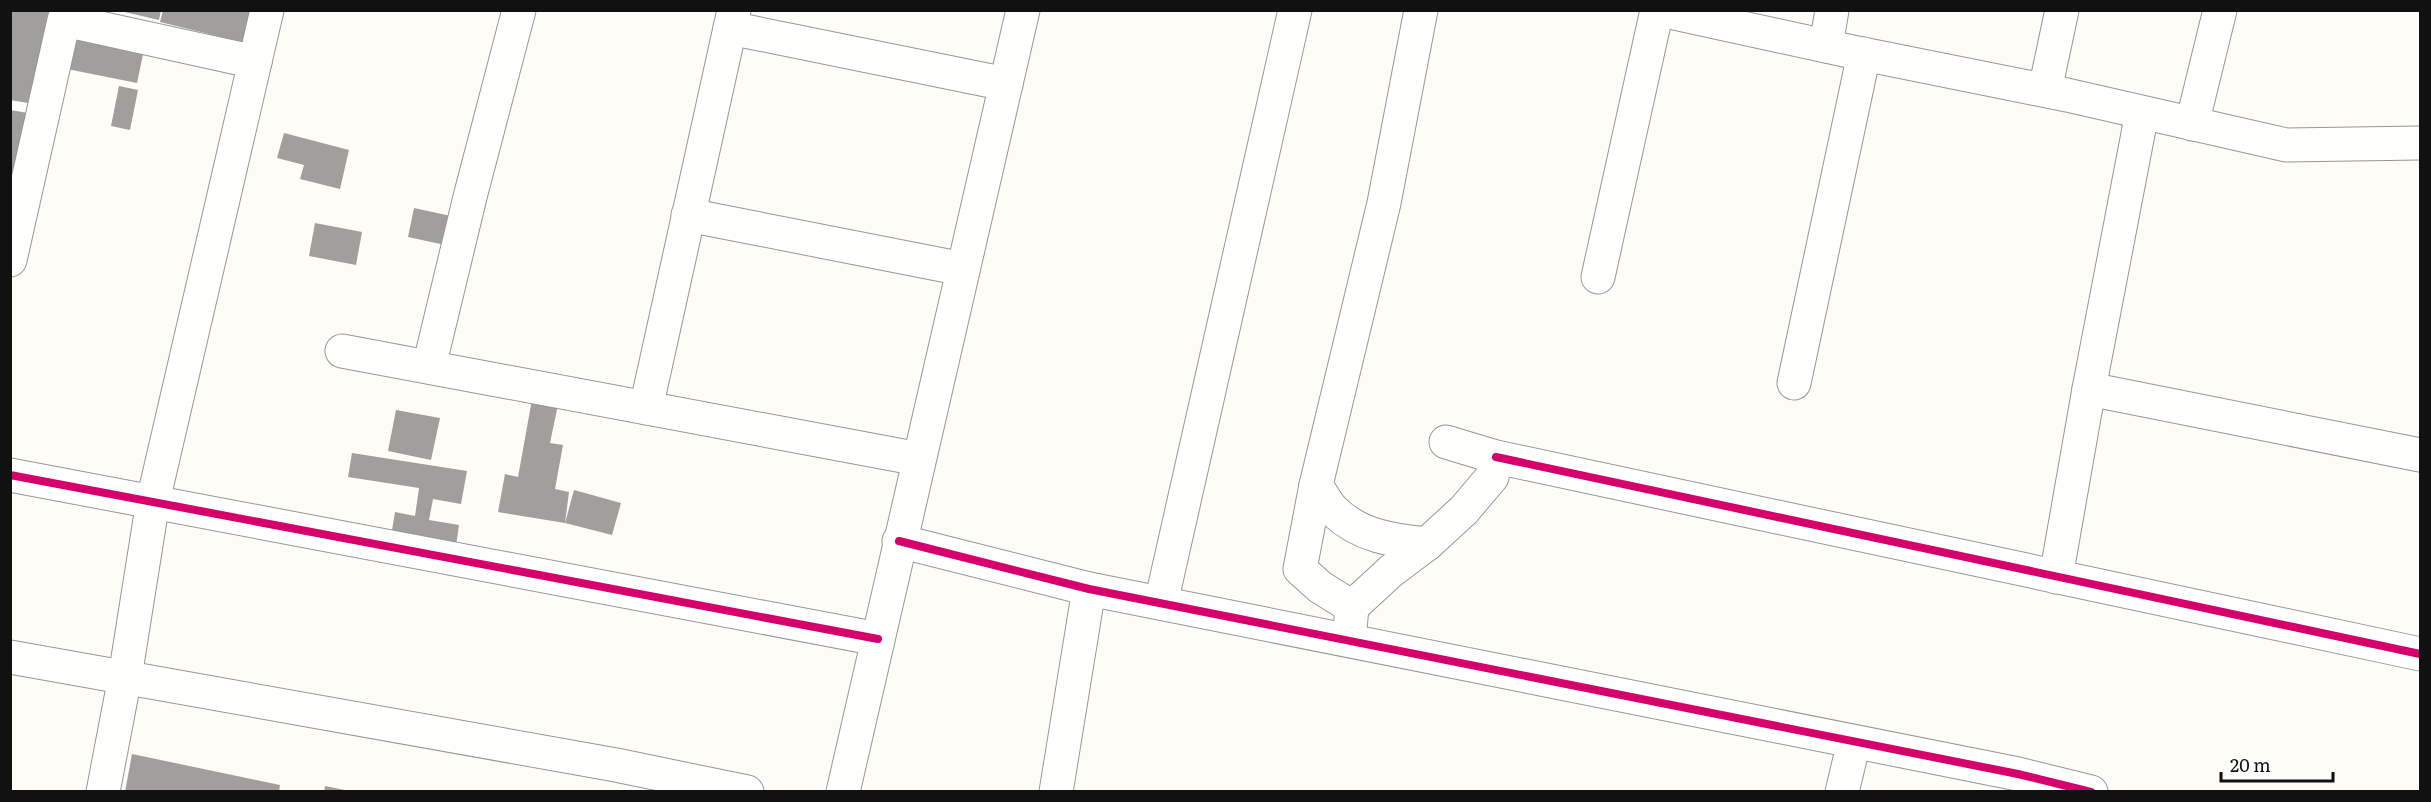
<svg xmlns="http://www.w3.org/2000/svg" width="2431" height="802" viewBox="0 0 2431 802" font-family="Literata,serif">
<style>
.building{fill:#a19f9c}
.lines{fill:none;stroke-linecap:round;stroke-linejoin:round}
.minor-casing{stroke:#979795;stroke-width:35}
.minor{stroke:#fffffe;stroke-width:33}
.cycleway-casing{stroke:#fff;stroke-width:11}
.cycleway{stroke:#d6006c;stroke-width:8}
</style>
<rect width="100%" height="100%" fill="#fdfcf7"/>
<g class="building">
<polygon points="10,10 50,10 28,103 10,100"/>
<polygon points="116,10 161,10 159,20"/>
<polygon points="163,10 254,10 246,43 160,22"/>
<polygon points="75,31 145,45 137,83 67,69"/>
<polygon points="119,86 138,90 130,130 111,126"/>
<polygon points="10,110 34,114 10,210"/>
<polygon points="284,133 349,150 340,189 300,179 304,165 277,158"/>
<polygon points="414,208 451,216 445,245 408,237"/>
<polygon points="315,223 362,232 356,265 309,256"/>
<polygon points="533,394 559,400 550,443 563,445 555,489 569,492 565,523 498,512 505,474 518,477"/>
<polygon points="396,410 440,418 431,460 388,451"/>
<polygon points="352,453 467,471 461,504 433,499 429,520 459,525 456,546 391,536 395,512 415,516 419,488 348,477"/>
<polygon points="574,490 621,503 612,535 565,523"/>
<polygon points="132,754 280,785 279,792 125,792"/>
<polygon points="325,786 345,790 345,792 324,792"/>
</g>
<g class="lines">
<defs>
<g id="minor">
<polyline points="1660,10 1853,52 2067,95 2286,145 2420,143"/>
<polyline points="730,28 1006,84"/>
<polyline points="1826,46 1832,10"/>
<polyline points="2045,90 2062,10"/>
<polyline points="2192,124 2220,10"/>
<polyline points="688,215 963,269"/>
<polyline points="10,260 64,20 255,62"/>
<polyline points="1598,277 1657,10"/>
<polyline points="342,351 919,459"/>
<polyline points="429,367 470,197 519,10"/>
<polyline points="1794,383 1864,54"/>
<polyline points="2089,389 2420,455"/>
<polyline points="646,408 734,10"/>
<polyline points="1496,457 2420,654"/>
<polyline points="10,475 878,639"/>
<path d="M1316,485C1322,494 1327,505 1335,512C1360,536 1394,541 1427,544"/>
<polyline points="899,541 1089,589 2018,774 2091,792"/>
<polyline points="2056,577 2089,389 2142,113"/>
<polyline points="1161,603 1295,10"/>
<polyline points="1352,607 1391,571 1427,544 1464,510 1492,477 1496,457 1446,442"/>
<polyline points="1349,640 1352,607 1320,587 1300,569 1316,485 1384,203 1421,10"/>
<polyline points="10,657 616,765 747,792"/>
<polyline points="103,792 125,677 153,501 267,10"/>
<polyline points="843,792 1023,10"/>
<polyline points="1056,792 1089,589"/>
<polyline points="1842,792 1854,742"/>
</g>
</defs>
<use href="#minor" class="minor-casing"/>
<use href="#minor" class="minor"/>
<defs>
<g id="cycleway">
<polyline points="1496,457 2420,654"/>
<polyline points="10,475 878,639"/>
<polyline points="899,541 1089,589 2018,774 2091,792"/>
</g>
</defs>
<use href="#cycleway" class="cycleway-casing"/>
<use href="#cycleway" class="cycleway"/>
</g>
<rect width="2431" height="802" fill="none" stroke="#111111" stroke-width="24"/>
<path d="M2221 772v9h112v-9" fill="none" stroke="#111111" stroke-width="3"/>
<text x="2230" y="772" font-size="18" fill="#111111" stroke="#ffffff" stroke-width="4.5" paint-order="stroke">20 m</text>
</svg>
